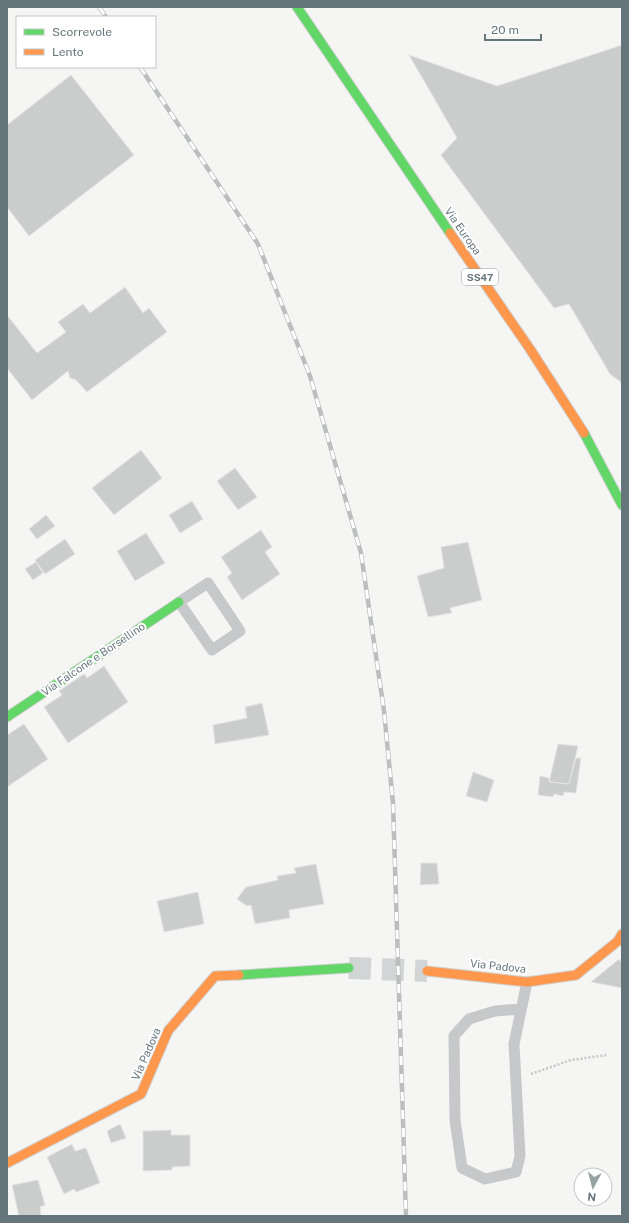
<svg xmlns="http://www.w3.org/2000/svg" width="629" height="1223" viewBox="0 0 629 1223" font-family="'Public Sans',sans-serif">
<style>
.building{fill:#cbcccc;stroke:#e4e4e4}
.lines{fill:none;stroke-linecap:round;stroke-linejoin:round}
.secondary-tunnel{stroke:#d1d5d6;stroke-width:22;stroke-dasharray:22 11;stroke-linecap:butt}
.fast-casing{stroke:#d0d1d1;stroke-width:11}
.slow-casing{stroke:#d0d1d1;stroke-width:11}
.path{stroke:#c5c5c6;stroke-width:2.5;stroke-dasharray:2 2;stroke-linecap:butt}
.lane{stroke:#c6c8c9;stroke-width:11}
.fast{stroke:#63d668;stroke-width:9}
.slow{stroke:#ff974d;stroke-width:9}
.rail-casing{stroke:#bcbebe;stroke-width:4.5}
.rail{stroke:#fff;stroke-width:3;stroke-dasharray:9;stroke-linecap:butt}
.labels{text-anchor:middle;stroke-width:4;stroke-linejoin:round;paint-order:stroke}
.shield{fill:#fff;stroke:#939ea3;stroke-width:1}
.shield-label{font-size:10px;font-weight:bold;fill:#65757b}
.street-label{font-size:11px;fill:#65757b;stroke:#fff}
</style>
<rect width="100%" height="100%" fill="#f5f5f4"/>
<g class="building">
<polygon points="622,45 622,383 610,374 569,304 554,308 441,155 457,138 409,55 497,86"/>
<polygon points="71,75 134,155 29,236 7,207 7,125"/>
<polygon points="125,287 143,313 149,308 167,332 87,392 76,380 70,378 68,371 32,400 7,368 7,315 37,353 66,332 58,322 83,304 90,313"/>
<polygon points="141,450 162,478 114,515 92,488"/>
<polygon points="235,468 257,497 238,510 217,481"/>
<polygon points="192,501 203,519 180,533 169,515"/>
<polygon points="46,515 55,526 37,539 29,529"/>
<polygon points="261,530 272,547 265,552 280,574 242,600 227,577 232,573 221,557"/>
<polygon points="146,533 165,563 135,581 117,551"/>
<polygon points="65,539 75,554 45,574 35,560"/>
<polygon points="468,542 482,600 450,608 452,613 428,617 417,576 444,568 441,547"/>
<polygon points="36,562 43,573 33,580 25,569"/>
<polygon points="104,666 128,702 68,743 44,707 62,695 59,691 84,674 87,678"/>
<polygon points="262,703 269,735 215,744 213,725 247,718 245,707"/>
<polygon points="24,724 48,759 7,787 7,735"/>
<polygon points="558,744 578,746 569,784 549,782"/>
<polygon points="576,758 581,758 576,793 564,792 563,796 554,794 553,797 538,795 540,776 549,778 549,782 569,784"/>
<polygon points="473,772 494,780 487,802 466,796"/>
<polygon points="421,863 437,863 439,884 420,885"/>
<polygon points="316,864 324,904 289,910 290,918 255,924 251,905 247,906 237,899 246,887 278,880 277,876 296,873 294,868"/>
<polygon points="198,892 204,924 164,932 157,901"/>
<polygon points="619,959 622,963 622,988 591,982"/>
<polygon points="120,1124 126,1138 111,1143 107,1131"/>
<polygon points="171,1130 171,1135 190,1135 190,1166 172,1167 172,1170 143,1171 143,1131"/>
<polygon points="72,1144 75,1151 86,1148 100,1183 76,1192 74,1189 64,1194 47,1157"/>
<polygon points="38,1180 45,1205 40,1207 41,1216 19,1216 12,1185"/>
</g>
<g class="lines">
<polyline class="secondary-tunnel" points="349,968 427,971"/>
<defs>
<g id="fast">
<polyline points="297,7 450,233"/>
<polyline points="584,433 622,505"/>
<polyline points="7,717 179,602"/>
<polyline points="239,975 349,968"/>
</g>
<g id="slow">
<polyline points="450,233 530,349 584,433"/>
<polyline points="427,971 527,982 576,975 618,941 622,934"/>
<polyline points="7,1163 141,1094 168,1031 215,976 239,975"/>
</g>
</defs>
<use href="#fast" class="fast-casing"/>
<use href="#slow" class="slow-casing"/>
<polyline class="path" points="531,1074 571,1060 607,1055"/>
<g class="lane">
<polygon points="208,583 240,631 212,650 179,602"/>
<polyline points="521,1009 495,1011 469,1019 454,1036 455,1120 462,1168 485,1179 516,1172 520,1156 514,1044 527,982"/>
</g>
<use href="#fast" class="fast"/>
<use href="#slow" class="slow"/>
<defs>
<g id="rail">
<polyline points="99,7 106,17"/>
<polyline points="140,67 258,244 310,376 361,553 384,711 393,803 406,1216"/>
</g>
</defs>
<use href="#rail" class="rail-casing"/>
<use href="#rail" class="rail"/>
</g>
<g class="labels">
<rect class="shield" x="462" y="269" width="36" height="16" rx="3"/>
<g class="shield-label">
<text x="480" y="281">SS47</text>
</g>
<g class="street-label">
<text transform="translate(463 231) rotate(55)" y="4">Via Europa</text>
<text transform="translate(93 659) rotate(-34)" y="4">Via Falcone e Borsellino</text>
<text transform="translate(498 966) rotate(6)" y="4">Via Padova</text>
<text transform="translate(146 1054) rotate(-66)" y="4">Via Padova</text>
</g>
</g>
<rect width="629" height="1223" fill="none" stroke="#65757b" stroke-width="16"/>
<rect x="16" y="16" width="140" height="52" fill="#ffffff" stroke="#c1c8ca"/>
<rect x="24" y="29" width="20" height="6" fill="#63d668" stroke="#c1c8ca"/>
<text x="52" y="36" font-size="12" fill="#65757b">Scorrevole</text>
<rect x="24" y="49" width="20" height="6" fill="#ff974d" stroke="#c1c8ca"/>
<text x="52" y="56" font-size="12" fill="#65757b">Lento</text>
<g transform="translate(593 1187) rotate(187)"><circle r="19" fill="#ffffff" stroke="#c1c8ca"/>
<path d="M0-3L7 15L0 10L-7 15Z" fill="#97a2a5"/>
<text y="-6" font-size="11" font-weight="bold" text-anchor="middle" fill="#65757b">N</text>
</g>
<path d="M485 34v6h56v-6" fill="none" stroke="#65757b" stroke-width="2"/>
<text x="491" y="34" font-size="12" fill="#65757b" stroke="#ffffff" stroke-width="3" paint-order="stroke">20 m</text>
</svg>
